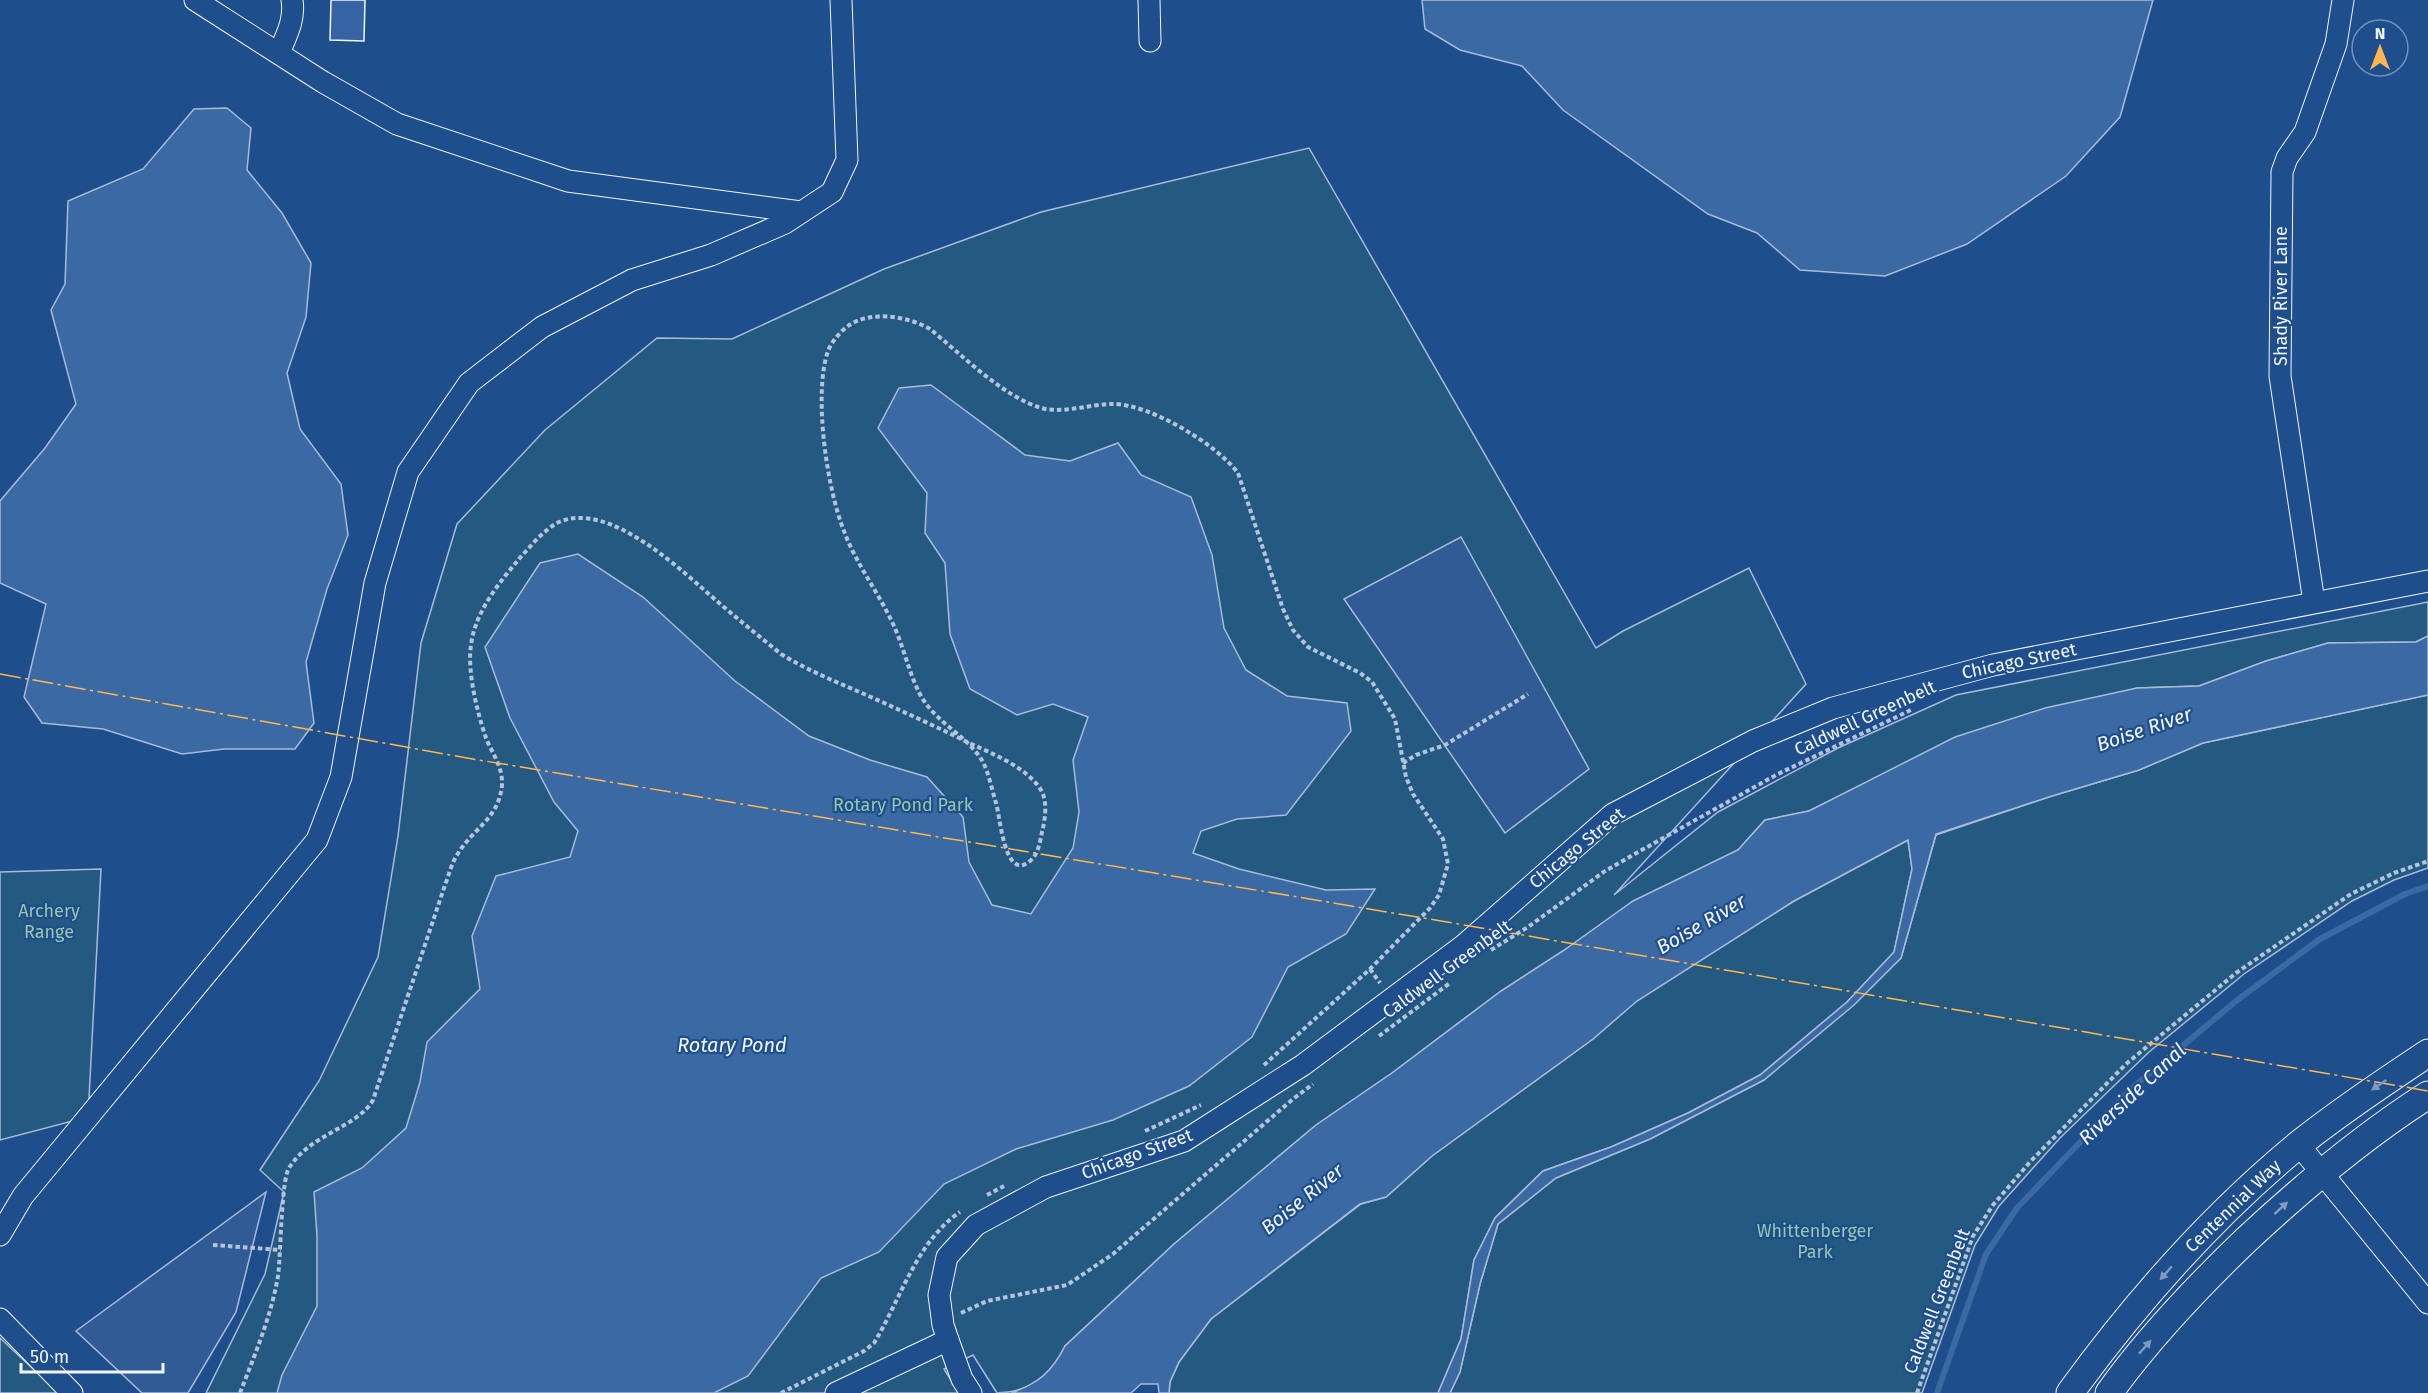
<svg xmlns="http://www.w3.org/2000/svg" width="2428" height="1393" viewBox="0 0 2428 1393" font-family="'Fira Sans',sans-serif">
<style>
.green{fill:#245a82;stroke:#a8bbd7;stroke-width:1.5}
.parking{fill:#305b95;stroke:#a8bbd7;stroke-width:1.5}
.water{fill:#3b69a3;stroke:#a8bbd7;stroke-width:1.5}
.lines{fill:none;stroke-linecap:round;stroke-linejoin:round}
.stream{stroke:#3b69a3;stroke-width:6}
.building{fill:#3563a3;stroke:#f2f6ff;stroke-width:1.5}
.minor-casing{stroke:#f2f6ff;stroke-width:23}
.major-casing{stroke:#f2f6ff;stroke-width:29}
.path{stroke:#b3c4dc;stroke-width:4;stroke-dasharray:4.5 3;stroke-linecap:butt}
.minor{stroke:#1f4e8c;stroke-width:21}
.major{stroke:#1f4e8c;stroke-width:27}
.power{stroke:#ffb74d;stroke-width:1.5;stroke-dasharray:21 4.5 3 4.5;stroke-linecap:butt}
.oneway{fill:#7e9ac0}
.labels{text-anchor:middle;stroke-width:4.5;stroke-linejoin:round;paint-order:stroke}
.street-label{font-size:18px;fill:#f2f6ff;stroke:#1f4e8c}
.park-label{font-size:18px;fill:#97c8a6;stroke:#1f4e8c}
.water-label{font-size:20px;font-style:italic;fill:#f2f6ff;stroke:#1f4e8c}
</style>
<rect width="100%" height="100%" fill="#1f4e8c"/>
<g class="green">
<path d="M1309,148L1596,648L1623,631L1749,568L1806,684L1614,895L1718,812L1838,748L1956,695L2428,602V636L2416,642L2328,643L2266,661L2199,686L2137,688L1875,779L1809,811L1765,820L1738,850L1633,902L1563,951L1501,991L1392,1073L1316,1125L1174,1244L1065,1346C1051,1374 1030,1393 997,1393L973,1355L944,1369L959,1393H206L265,1274L284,1192L260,1170L319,1081L378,957L398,836L421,643L457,524L545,430L657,338L732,339L884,269L1041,212Z"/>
<polygon points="2428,695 2428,868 2394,880 2352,901 2244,974 2149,1052 2060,1138 1999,1206 1975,1245 1922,1393 1450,1393 1460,1372 1480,1284 1498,1224 1556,1178 1650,1139 1764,1080 1901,958 1936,835 2052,796 2139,770 2203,743"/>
<polygon points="1908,840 1912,869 1894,952 1847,1002 1760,1075 1688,1113 1611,1147 1543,1171 1495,1218 1474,1260 1461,1339 1438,1393 1169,1393 1170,1382 1179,1362 1211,1319 1361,1204 1386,1197 1432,1156 1593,1039 1636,1001 1794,901"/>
<polygon points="101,869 88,1117 0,1140 0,872"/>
<polygon points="0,1338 59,1393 0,1393"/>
</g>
<g class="parking">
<polygon points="1461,537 1589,769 1505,833 1344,599"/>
<polygon points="266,1192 236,1312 188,1393 142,1393 76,1331"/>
</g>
<g class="water">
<polygon points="1422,0 2153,0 2120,117 2066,176 1967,244 1885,276 1800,270 1757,233 1708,214 1563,110 1522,66 1460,50 1425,29"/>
<polygon points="227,108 251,128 247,170 282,213 311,263 306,317 287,373 300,429 341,484 348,535 327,589 306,662 314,723 295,749 224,749 182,754 103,729 42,723 24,697 46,604 0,583 0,501 45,448 76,404 51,310 65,284 68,201 143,169 194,109"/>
<polygon points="931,385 1025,455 1070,461 1118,443 1141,475 1191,497 1212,555 1224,628 1246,670 1287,696 1347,703 1351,731 1286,815 1237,819 1201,831 1193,853 1239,869 1326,890 1375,889 1346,934 1288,967 1252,1037 1189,1086 1113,1120 1016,1149 944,1184 879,1252 821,1278 748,1376 714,1393 277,1393 282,1375 317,1306 317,1236 314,1192 362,1168 406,1128 420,1082 427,1042 480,989 472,936 496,876 570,857 578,831 554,802 510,718 485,647 540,563 578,554 643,597 735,681 809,736 870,760 927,777 963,817 969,862 992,905 1031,914 1073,848 1079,812 1073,760 1088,717 1053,704 1017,715 970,689 950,634 945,563 925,533 927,493 878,428 899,388"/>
<path d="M2428,636V695L2203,743L2139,770L2052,796L1936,834L1901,958L1854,1005L1764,1080L1650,1139L1556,1178L1498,1224L1480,1284L1460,1372L1450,1393H1438L1461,1339L1474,1260L1495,1218L1543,1171L1611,1147L1688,1113L1760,1075L1847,1002L1894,952L1912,869L1908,840L1794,901L1637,1001L1593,1039L1432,1156L1386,1197L1360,1204L1211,1319L1179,1362L1170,1382L1169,1393H1159L1158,1384H1141L1131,1393H1011C1039,1383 1052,1372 1065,1346L1174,1244L1316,1125L1392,1073L1501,991L1563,951L1633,901L1738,850L1765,820L1809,811L1955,737L2045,708L2137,688L2199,686L2266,661L2328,643L2416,642Z"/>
</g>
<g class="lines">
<polyline class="stream" points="1937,1393 1986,1254 2017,1208 2131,1089 2236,1001 2320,939 2405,894 2428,886"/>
</g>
<polygon class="building" points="331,0 365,0 364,41 330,40"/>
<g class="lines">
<defs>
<g id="minor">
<polyline points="195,0 323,82 397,124 568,181 801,212"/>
<polyline points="1149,0 1150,41"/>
<path d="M279,53C287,34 295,20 292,0"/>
<polyline points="2314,602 2280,376 2282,172 2287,158 2305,132 2336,44 2343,0"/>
<polyline points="2299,1145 2428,1303"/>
<polyline points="0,1235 23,1196 317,840 341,777 375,583 408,472 469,383 542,327 632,280 711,255 785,223 832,192 847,160 841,0"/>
<polyline points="0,1319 72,1393"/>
<polyline points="836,1393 948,1340"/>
<polyline points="971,1393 962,1379 948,1340 943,1325 939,1295 947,1257 976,1225 1046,1187 1184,1141 1303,1065 1464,945 1613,814 1753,741 1833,708 1993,665 2428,581"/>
</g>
<g id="major">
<path d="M2070,1393C2136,1302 2211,1217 2298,1145C2339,1112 2384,1082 2428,1053"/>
<path d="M2109,1393C2149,1337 2197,1287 2246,1240C2303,1187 2362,1137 2428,1095"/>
</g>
</defs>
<use href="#minor" class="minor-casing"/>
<use href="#major" class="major-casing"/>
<g class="path">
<polyline points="1403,763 1416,755 1445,745 1528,694"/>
<polyline points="1491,950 1528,927 1605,871 1640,851 1776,775 1913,709"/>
<polyline points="1370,969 1380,983"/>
<polyline points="1379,1036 1450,983"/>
<polyline points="1145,1131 1201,1105"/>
<polyline points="987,1195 1004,1186"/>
<polyline points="213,1245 281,1250"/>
<polyline points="961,1313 987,1301 1067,1285 1113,1254 1293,1099 1313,1084"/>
<path d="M240,1393C255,1354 271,1317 278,1276C281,1254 281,1181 289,1168C310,1134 358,1127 373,1100L445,885C449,875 452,861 459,852C474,828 499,818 502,785C503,767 492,753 486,738C477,712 467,671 471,645C475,612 499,583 519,559C531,546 543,530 559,522C610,500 683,572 718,602C739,620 760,637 781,654C810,672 842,684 873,698C904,712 935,726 965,741C990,753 1026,766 1041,790C1048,802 1045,820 1042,832C1040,842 1038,855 1030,861C1004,883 1000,814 996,803C992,790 989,774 983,762C968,736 936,723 921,696C909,674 904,648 894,626C879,593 856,564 844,531C827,489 813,394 828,351C832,341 840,332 848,326C870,310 908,316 930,329C961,354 1002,396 1041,408C1063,414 1090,404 1113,404C1150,404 1216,444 1238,473L1283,609L1293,630L1308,647L1360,673L1372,682L1395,719L1406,777L1413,794L1443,839L1448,864L1439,895L1430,908L1370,969L1263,1066"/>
<path d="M781,1393L864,1351L874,1343C901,1299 916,1242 960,1212"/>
<polyline points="1917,1393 1973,1236 1993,1205 2030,1162 2126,1064 2236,973 2351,894 2394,873 2428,861"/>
</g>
<use href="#minor" class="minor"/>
<use href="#major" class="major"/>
<polyline class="power" points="0,674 467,758 1441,921 2428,1091"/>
</g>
<defs><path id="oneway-solid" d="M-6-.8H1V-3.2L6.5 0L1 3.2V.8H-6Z" transform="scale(1.5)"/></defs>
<g class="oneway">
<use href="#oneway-solid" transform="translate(2379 1085) rotate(146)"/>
<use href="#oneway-solid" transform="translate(2281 1208) rotate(-42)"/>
<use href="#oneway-solid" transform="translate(2166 1273) rotate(131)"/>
<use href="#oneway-solid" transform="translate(2145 1347) rotate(-48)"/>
</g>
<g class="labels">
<g class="street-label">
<text transform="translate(2281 296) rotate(-90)" y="6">Shady River Lane</text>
<text transform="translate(2019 661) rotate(-12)" y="6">Chicago Street</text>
<text transform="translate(1865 718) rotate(-25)" y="6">Caldwell Greenbelt</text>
<text transform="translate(1577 848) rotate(-39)" y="6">Chicago Street</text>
<text transform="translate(1447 969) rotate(-36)" y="6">Caldwell Greenbelt</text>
<text transform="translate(1137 1154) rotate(-20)" y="6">Chicago Street</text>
<text transform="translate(2233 1206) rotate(-44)" y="6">Centennial Way</text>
<text transform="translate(1937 1301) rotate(-69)" y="6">Caldwell Greenbelt</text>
</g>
<g class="park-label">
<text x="903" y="811">Rotary Pond Park</text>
<text x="49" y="917">Archery<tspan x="49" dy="21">Range</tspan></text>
<text x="1815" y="1237">Whittenberger<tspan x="1815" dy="21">Park</tspan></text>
</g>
<g class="water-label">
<text transform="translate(2144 729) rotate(-19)" y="7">Boise River</text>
<text transform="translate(1701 924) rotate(-30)" y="7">Boise River</text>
<text x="732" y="1052">Rotary Pond</text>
<text transform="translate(2132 1094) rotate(-43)" y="7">Riverside Canal</text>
<text transform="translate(1302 1199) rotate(-39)" y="7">Boise River</text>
</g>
</g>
<g transform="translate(2380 48)"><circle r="28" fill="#1f4e8c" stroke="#7391ba" stroke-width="1.5"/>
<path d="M0-4.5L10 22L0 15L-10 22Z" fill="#ffb74d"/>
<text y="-9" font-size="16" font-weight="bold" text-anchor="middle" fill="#f2f6ff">N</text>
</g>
<path d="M21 1363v9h142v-9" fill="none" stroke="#f2f6ff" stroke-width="3"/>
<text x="30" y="1363" font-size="18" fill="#f2f6ff" stroke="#1f4e8c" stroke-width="4.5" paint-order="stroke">50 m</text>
</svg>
